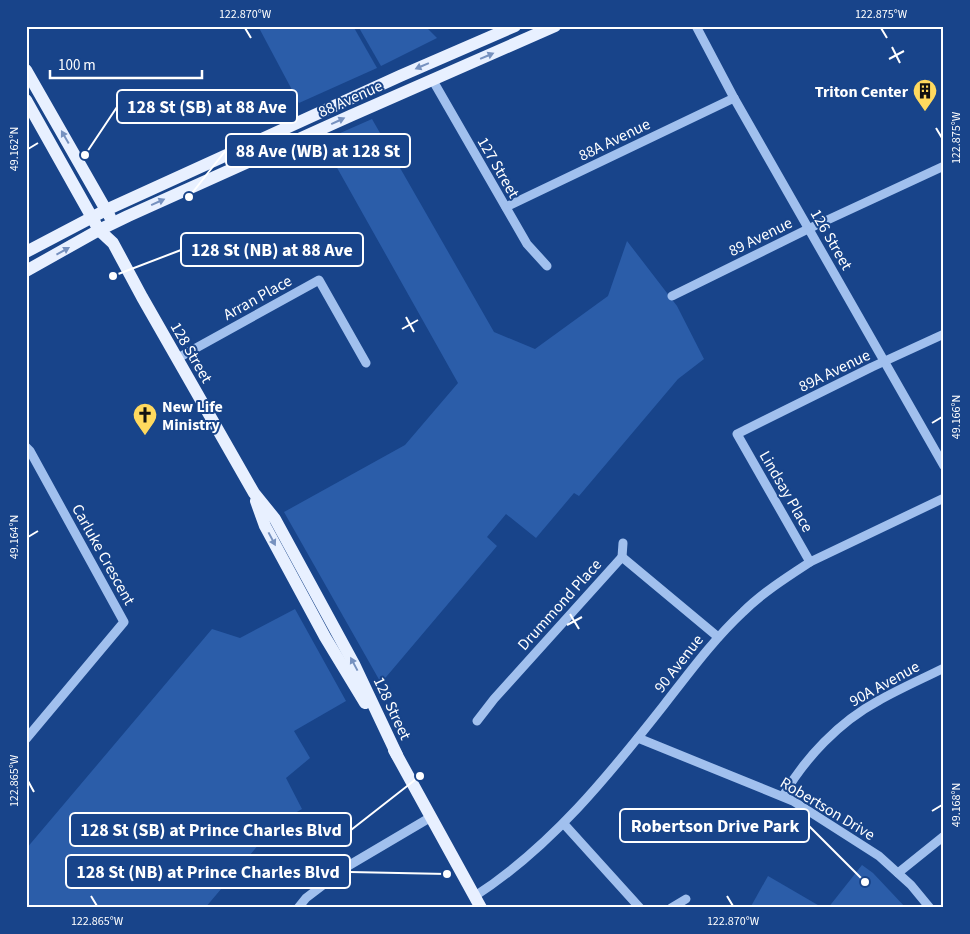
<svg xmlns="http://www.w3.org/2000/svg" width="970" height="934" viewBox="0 0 970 934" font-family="'Source Sans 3',sans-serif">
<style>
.green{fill:#2b5da9}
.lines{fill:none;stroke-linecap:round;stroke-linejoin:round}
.minor{stroke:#a1c0ee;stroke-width:9}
.major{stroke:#e8f0ff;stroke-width:12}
.oneway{fill:#7691bf}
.ticks{fill:none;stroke:#fff;stroke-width:2}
.labels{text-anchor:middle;stroke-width:4;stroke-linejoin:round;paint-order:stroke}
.poi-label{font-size:16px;font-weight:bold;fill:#fff;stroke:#18448a;text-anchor:end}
.street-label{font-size:16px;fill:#fff;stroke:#18448a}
.leader{fill:none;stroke:#fff;stroke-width:2}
.callout-dot{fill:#fff;stroke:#18448a;stroke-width:2}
.callout{fill:#18448a;stroke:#fff;stroke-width:2}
.callout-label{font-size:18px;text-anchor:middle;font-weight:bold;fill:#fff}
.neatline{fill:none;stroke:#fff;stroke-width:2}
.ticks-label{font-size:12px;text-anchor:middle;fill:#fff}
</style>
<rect width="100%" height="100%" fill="#18448a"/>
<g class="green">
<polygon points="258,26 353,26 377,68 299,103"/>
<polygon points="358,26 425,26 437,38 381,66"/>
<polygon points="372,119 494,332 535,349 608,296 627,241 677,306 704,359 678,379 579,496 574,493 536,538 506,514 487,537 497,546 381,683 284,512 405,445 458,383 322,141"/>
<polygon points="295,609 346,701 294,731 310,758 286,778 302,809 276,824 205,908 26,908 26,849 212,629 240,638"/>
<polygon points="862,865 873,873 906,908 828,908"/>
<polygon points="768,876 823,908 750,908"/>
</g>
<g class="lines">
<g class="minor">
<polyline points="696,26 734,98 944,466"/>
<polyline points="432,79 527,244 547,266"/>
<polyline points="506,207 734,98"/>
<polyline points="672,296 808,229 944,166"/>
<polyline points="178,358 319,280 366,363"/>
<polyline points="26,447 30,451 124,622 26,739"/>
<polyline points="622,557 623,543"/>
<polyline points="810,562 737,434 872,367 944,334"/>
<polyline points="477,721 494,699 622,557 718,637"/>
<polyline points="638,738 793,801 879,856 911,885 930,908"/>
<path d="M783,796C805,758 839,722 878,701C899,689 922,679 944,668"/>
<polyline points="564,824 640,908"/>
<polyline points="898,873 944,836"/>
<path d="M475,896C551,847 609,775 664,705C689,673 713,640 743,612C762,593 787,577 810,562L944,498"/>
<polyline points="298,908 306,898 348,866 431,817"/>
<polyline points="671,908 686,899"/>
</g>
<g class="major">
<polyline points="26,70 110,217"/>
<polyline points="26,100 99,230 113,243 142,297 254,493 275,519 354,664 397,755"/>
<polyline points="26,252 106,210 400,76 515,26"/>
<polyline points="26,271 99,230 128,216 350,116 555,26"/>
<polyline points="256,501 265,526 325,637 365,703"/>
<polyline points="394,750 481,908"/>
</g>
</g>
<defs><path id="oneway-solid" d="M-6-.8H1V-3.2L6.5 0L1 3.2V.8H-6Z" transform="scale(1.25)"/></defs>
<g class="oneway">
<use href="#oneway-solid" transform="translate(487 56) rotate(-23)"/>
<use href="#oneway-solid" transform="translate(422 66) rotate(157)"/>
<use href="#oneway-solid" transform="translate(338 121) rotate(-25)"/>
<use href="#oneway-solid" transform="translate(65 137) rotate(-120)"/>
<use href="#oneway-solid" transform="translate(158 202) rotate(-24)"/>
<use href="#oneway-solid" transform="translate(63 251) rotate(-29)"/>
<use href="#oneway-solid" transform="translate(272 539) rotate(62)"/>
<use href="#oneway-solid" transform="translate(354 664) rotate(-118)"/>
</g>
<path class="ticks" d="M245,28L251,38M881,28L887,38M892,47L900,63M889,59L904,51M936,128L942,138M28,149L38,143M406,317L414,332M402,329L418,320M932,423L942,417M28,537L38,531M570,614L579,629M567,625L582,617M28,781L34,792M932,811L942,805M91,896L97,906M727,896L733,906"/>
<defs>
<symbol id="building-pin" viewBox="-11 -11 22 30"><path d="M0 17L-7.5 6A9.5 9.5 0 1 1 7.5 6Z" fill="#ffd95e" stroke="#18448a"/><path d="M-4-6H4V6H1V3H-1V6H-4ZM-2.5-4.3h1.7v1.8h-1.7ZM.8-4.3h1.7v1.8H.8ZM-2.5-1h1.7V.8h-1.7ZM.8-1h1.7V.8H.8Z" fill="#111"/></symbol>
<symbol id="church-pin" viewBox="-11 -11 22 30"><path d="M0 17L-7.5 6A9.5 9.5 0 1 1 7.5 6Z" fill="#ffd95e" stroke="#18448a"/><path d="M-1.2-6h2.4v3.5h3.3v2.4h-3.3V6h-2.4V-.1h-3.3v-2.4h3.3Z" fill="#111"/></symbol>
</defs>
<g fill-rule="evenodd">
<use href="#building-pin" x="911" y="77" width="28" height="38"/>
<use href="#church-pin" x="131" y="401" width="28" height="38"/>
</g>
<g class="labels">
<g class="poi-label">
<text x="908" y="97">Triton Center</text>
<text x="162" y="412" text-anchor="start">New Life<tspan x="162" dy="18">Ministry</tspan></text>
</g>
<g class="street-label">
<text transform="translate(350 98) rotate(-24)" y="6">88 Avenue</text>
<text transform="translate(614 139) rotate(-26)" y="6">88A Avenue</text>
<text transform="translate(499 167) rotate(60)" y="6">127 Street</text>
<text transform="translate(760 236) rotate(-26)" y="6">89 Avenue</text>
<text transform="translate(832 239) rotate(60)" y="6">126 Street</text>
<text transform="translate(257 297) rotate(-29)" y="6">Arran Place</text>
<text transform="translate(192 352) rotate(60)" y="6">128 Street</text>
<text transform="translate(834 370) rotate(-26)" y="6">89A Avenue</text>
<text transform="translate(787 491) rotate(60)" y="6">Lindsay Place</text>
<text transform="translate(104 554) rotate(61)" y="6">Carluke Crescent</text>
<text transform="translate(559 604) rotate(-48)" y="6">Drummond Place</text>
<text transform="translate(678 663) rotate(-52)" y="6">90 Avenue</text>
<text transform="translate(884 683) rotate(-29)" y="6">90A Avenue</text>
<text transform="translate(393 708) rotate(65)" y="6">128 Street</text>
<text transform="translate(828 808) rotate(31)" y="6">Robertson Drive</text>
</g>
</g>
<path class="leader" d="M85 155L117 107M189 197L226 150M113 276L181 250M865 882L809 826M420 776L351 830M447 874L350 872"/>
<g class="callout-dot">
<circle cx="85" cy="155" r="5"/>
<circle cx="189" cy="197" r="5"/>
<circle cx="113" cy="276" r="5"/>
<circle cx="865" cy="882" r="5"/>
<circle cx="420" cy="776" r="5"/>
<circle cx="447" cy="874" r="5"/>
</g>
<g class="callout">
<rect x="117" y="90" width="180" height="33" rx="5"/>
<rect x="226" y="134" width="184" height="33" rx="5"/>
<rect x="181" y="233" width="182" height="33" rx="5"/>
<rect x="620" y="809" width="189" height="33" rx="5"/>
<rect x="70" y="813" width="281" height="33" rx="5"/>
<rect x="66" y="855" width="284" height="33" rx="5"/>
</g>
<g class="callout-label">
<text x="207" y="113">128 St (SB) at 88 Ave</text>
<text x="318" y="157">88 Ave (WB) at 128 St</text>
<text x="272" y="256">128 St (NB) at 88 Ave</text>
<text x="715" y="832">Robertson Drive Park</text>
<text x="211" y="836">128 St (SB) at Prince Charles Blvd</text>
<text x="208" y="878">128 St (NB) at Prince Charles Blvd</text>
</g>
<rect width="970" height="934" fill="none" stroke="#18448a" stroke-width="55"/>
<path d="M50 70v8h152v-8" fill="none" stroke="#ffffff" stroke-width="2.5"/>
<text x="58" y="70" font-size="15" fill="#ffffff" stroke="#18448a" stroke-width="4" paint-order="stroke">100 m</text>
<rect x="28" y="28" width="914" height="878" class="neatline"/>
<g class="ticks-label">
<text x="245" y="18">122.870°W</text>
<text x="881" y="18">122.875°W</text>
<text transform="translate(956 138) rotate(-90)" y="4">122.875°W</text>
<text transform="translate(14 149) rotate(-90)" y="4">49.162°N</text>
<text transform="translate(956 417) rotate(-90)" y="4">49.166°N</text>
<text transform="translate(14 537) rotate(-90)" y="4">49.164°N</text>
<text transform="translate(14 781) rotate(-90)" y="4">122.865°W</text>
<text transform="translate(956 805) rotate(-90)" y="4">49.168°N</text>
<text x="97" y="925">122.865°W</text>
<text x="733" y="925">122.870°W</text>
</g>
</svg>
